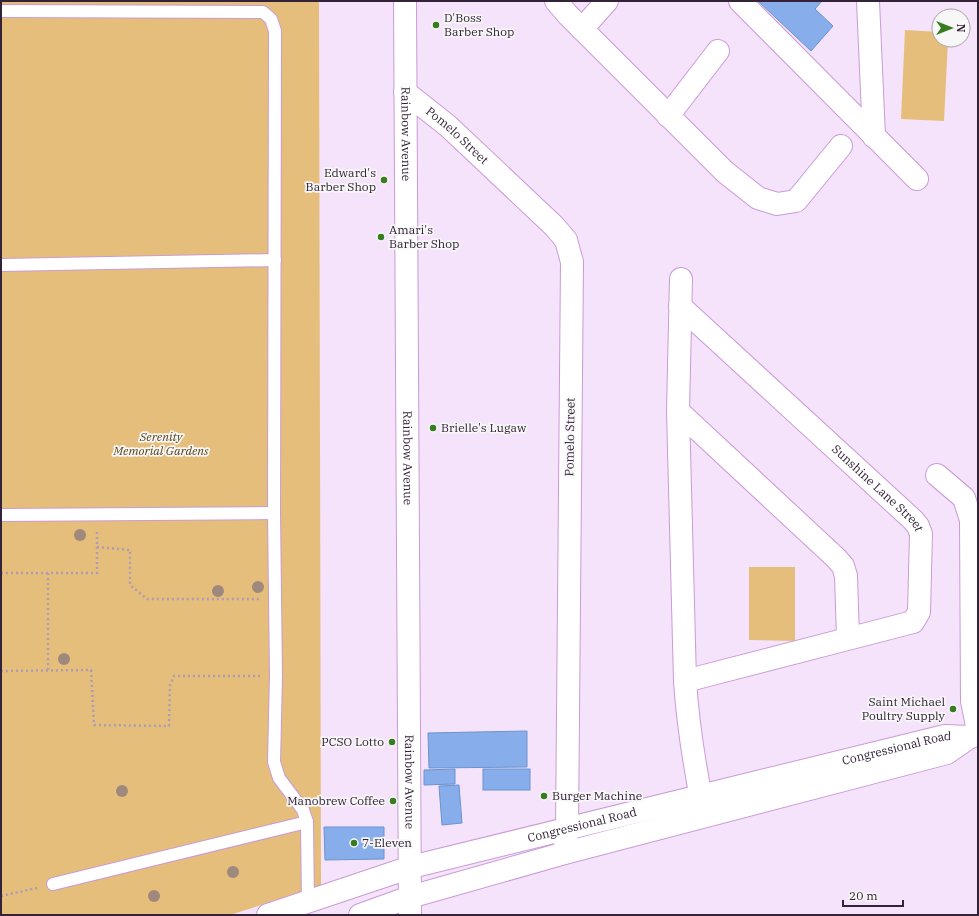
<svg xmlns="http://www.w3.org/2000/svg" width="979" height="916" viewBox="0 0 979 916" font-family="'IBM Plex Serif',serif">
<style>
.green{fill:#e6be7c}
.building{fill:#87aeea;stroke:#6d93cd}
.lines{fill:none;stroke-linecap:round;stroke-linejoin:round}
.service-casing{stroke:#ca9bd6;stroke-width:14}
.minor-casing{stroke:#ca9bd6;stroke-width:24}
.tertiary-casing{stroke:#ca9bd6;stroke-width:24}
.secondary-casing{stroke:#ca9bd6;stroke-width:24}
.path{stroke:#ae9bb4;stroke-width:2.5;stroke-dasharray:2 3;stroke-linecap:butt}
.service{stroke:#fff;stroke-width:12}
.minor{stroke:#fff;stroke-width:22}
.tertiary{stroke:#fff;stroke-width:22}
.secondary{stroke:#fff;stroke-width:22}
.tree{fill:#9f897c}
.poi-dot{fill:#377c1f;stroke:#f7f7f7;stroke-width:1.5}
.labels{text-anchor:middle;stroke-width:3.5;stroke-linejoin:round;paint-order:stroke}
.poi-label{font-size:12px;fill:#342239;stroke:#f7f7f7;text-anchor:start}
.street-label{font-size:12px;fill:#342239;stroke:#f7f7f7}
.park-label{font-size:12px;font-style:italic;fill:#594114;stroke:#f7f7f7}
</style>
<rect width="100%" height="100%" fill="#f5e2fb"/>
<g class="green">
<polygon points="1,1 319,1 321,886 230,915 1,915"/>
<polygon points="905,30 939,32 939,40 948,40 944,121 901,119"/>
<polygon points="749,567 795,567 795,641 749,640"/>
</g>
<g class="building">
<polygon points="758,1 822,1 815,9 833,26 811,51"/>
<polygon points="527,731 527,767 429,768 428,733"/>
<polygon points="455,769 455,784 424,785 424,770"/>
<rect x="483" y="769" width="47" height="21"/>
<polygon points="459,785 462,823 442,825 439,786"/>
<polygon points="324,827 384,827 384,859 325,860"/>
</g>
<g class="lines">
<defs>
<g id="service">
<polyline points="1,11 263,12 271,19 275,31 274,513 276,676 274,762 279,778 303,810 307,822 308,903"/>
<polyline points="1,265 275,260"/>
<polyline points="1,515 274,513"/>
<polyline points="53,884 307,822"/>
</g>
<g id="minor">
<polyline points="556,1 568,15 725,172 758,198 777,204 796,201 841,146"/>
<polyline points="740,1 917,179"/>
<polyline points="868,1 874,137"/>
<polyline points="582,29 607,1"/>
<path id="s1" d="M405,92L448,126L554,226L566,240L572,262L567,830L565,847"/>
<polyline points="668,116 718,51"/>
<path d="M681,279L678,411L685,681C688,726 695,769 704,813"/>
<path id="s2" d="M680,306L913,520L918,526L921,534L919,612L913,622L685,681"/>
<polyline points="678,411 836,558 843,566 846,576 848,638"/>
<polyline points="937,475 964,498 971,520 972,701 978,731"/>
</g>
<g id="tertiary">
<path id="s3" d="M405,1L410,915"/>
</g>
<g id="secondary">
<path id="s4" d="M268,915L411,867L945,736L970,737L978,735"/>
<polyline points="360,915 410,897 565,853 947,753 970,737"/>
</g>
</defs>
<use href="#service" class="service-casing"/>
<use href="#minor" class="minor-casing"/>
<use href="#tertiary" class="tertiary-casing"/>
<use href="#secondary" class="secondary-casing"/>
<g class="path">
<polyline points="97,547 130,550 130,585 147,599 260,599"/>
<polyline points="1,573 97,573 97,529"/>
<polyline points="48,573 48,670"/>
<polyline points="1,671 91,670 94,725 169,726 170,685 174,676 261,676"/>
<polyline points="1,896 37,888"/>
</g>
<use href="#service" class="service"/>
<use href="#minor" class="minor"/>
<use href="#tertiary" class="tertiary"/>
<use href="#secondary" class="secondary"/>
</g>
<g class="tree">
<circle cx="80" cy="535" r="6"/>
<circle cx="258" cy="587" r="6"/>
<circle cx="218" cy="591" r="6"/>
<circle cx="64" cy="659" r="6"/>
<circle cx="122" cy="791" r="6"/>
<circle cx="233" cy="872" r="6"/>
<circle cx="154" cy="896" r="6"/>
</g>
<g class="poi-dot">
<circle cx="436" cy="25" r="4"/>
<circle cx="384" cy="180" r="4"/>
<circle cx="381" cy="237" r="4"/>
<circle cx="433" cy="428" r="4"/>
<circle cx="953" cy="709" r="4"/>
<circle cx="392" cy="742" r="4"/>
<circle cx="544" cy="796" r="4"/>
<circle cx="393" cy="801" r="4"/>
<circle cx="354" cy="843" r="4"/>
</g>
<g class="labels">
<g class="poi-label">
<text x="444" y="22">D'Boss<tspan x="444" dy="14">Barber Shop</tspan></text>
<text x="376" y="177" text-anchor="end">Edward's<tspan x="376" dy="14">Barber Shop</tspan></text>
<text x="389" y="234">Amari's<tspan x="389" dy="14">Barber Shop</tspan></text>
<text x="441" y="432">Brielle's Lugaw</text>
<text x="945" y="706" text-anchor="end">Saint Michael<tspan x="945" dy="14">Poultry Supply</tspan></text>
<text x="384" y="746" text-anchor="end">PCSO Lotto</text>
<text x="552" y="800">Burger Machine</text>
<text x="385" y="805" text-anchor="end">Manobrew Coffee</text>
<text x="362" y="847">7-Eleven</text>
</g>
<g class="street-label">
<text dy="4" stroke="none"><textPath href="#s3" startOffset="133">Rainbow Avenue</textPath></text>
<text dy="4" stroke="none"><textPath href="#s1" startOffset="68">Pomelo Street</textPath></text>
<text transform="translate(570 437) rotate(-89)" y="4">Pomelo Street</text>
<text dy="4" stroke="none"><textPath href="#s3" startOffset="457">Rainbow Avenue</textPath></text>
<text dy="4" stroke="none"><textPath href="#s2" startOffset="269">Sunshine Lane Street</textPath></text>
<text dy="4" stroke="none"><textPath href="#s4" startOffset="651">Congressional Road</textPath></text>
<text dy="4" stroke="none"><textPath href="#s3" startOffset="781">Rainbow Avenue</textPath></text>
<text dy="4" stroke="none"><textPath href="#s4" startOffset="327">Congressional Road</textPath></text>
</g>
<g class="park-label">
<text x="161" y="441">Serenity<tspan x="161" dy="14">Memorial Gardens</tspan></text>
</g>
</g>
<rect width="979" height="916" fill="none" stroke="#342239" stroke-width="4"/>
<g transform="translate(951 28) rotate(90)"><circle r="19" fill="#f7f7f7" stroke="#a9a2ab"/>
<path d="M0-3L7 15L0 10L-7 15Z" fill="#377c1f"/>
<text y="-6" font-size="11" font-weight="bold" text-anchor="middle" fill="#342239">N</text>
</g>
<path d="M843 900v6h60v-6" fill="none" stroke="#342239" stroke-width="2"/>
<text x="849" y="900" font-size="12" fill="#342239" stroke="#f7f7f7" stroke-width="3" paint-order="stroke">20 m</text>
</svg>
